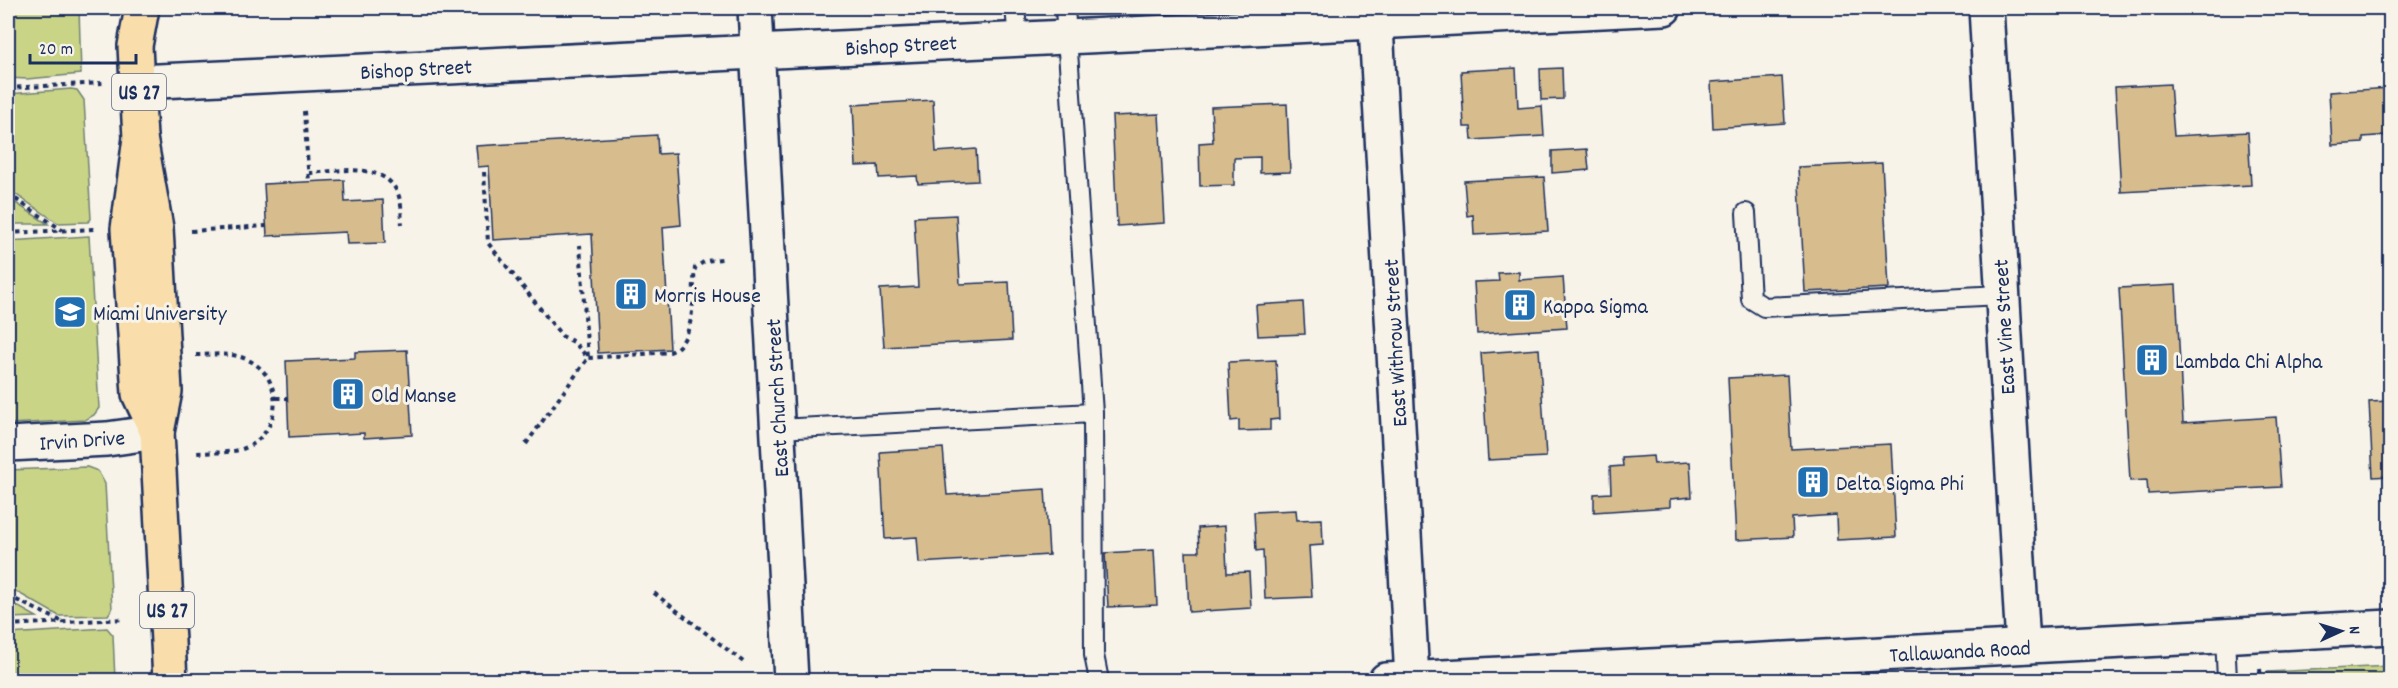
<svg xmlns="http://www.w3.org/2000/svg" width="2398" height="688" viewBox="0 0 2398 688" font-family="Dekko,sans-serif">
<style>
.green{fill:#c9d487;stroke:#728272;stroke-width:1.5}
.building{fill:#d7bd8d;stroke:#1b2f5e;stroke-width:1.5}
.lines{fill:none;stroke-linecap:round;stroke-linejoin:round}
.lane-casing{stroke:#1b2f5e;stroke-width:22}
.street-casing{stroke:#1b2f5e;stroke-width:38}
.secondary-casing{stroke:#1b2f5e;stroke-width:38}
.highway-casing{stroke:#1b2f5e;stroke-width:38}
.path{stroke:#1b2f5e;stroke-width:4;stroke-dasharray:4.5 4.5;stroke-linecap:butt}
.lane{stroke:#f7f3e8;stroke-width:18}
.street{stroke:#f7f3e8;stroke-width:33}
.secondary{stroke:#f7f3e8;stroke-width:33}
.highway{stroke:#f9deab;stroke-width:33}
.labels{text-anchor:middle;stroke-width:6;stroke-linejoin:round;paint-order:stroke}
.shield{fill:#f7f3e8;stroke:#5d6a87;stroke-width:1.5}
.shield-label{font-size:21px;font-weight:bold;fill:#1b2f5e}
.street-label{font-size:22px;fill:#1b2f5e;stroke:#f7f3e8}
.poi-label{font-size:22px;fill:#1b2f5e;stroke:#f7f3e8;text-anchor:start}
</style>
<rect width="100%" height="100%" fill="#f7f3e8"/>
<filter id="ink" filterUnits="userSpaceOnUse"><feTurbulence type="fractalNoise" baseFrequency=".0167" numOctaves="2"/><feDisplacementMap in="SourceGraphic" scale="12" xChannelSelector="R" yChannelSelector="G"/><feConvolveMatrix kernelMatrix="1 2 1 2 8 2 1 2 1" color-interpolation-filters="sRGB"/></filter>
<g filter="url(#ink)">
<g class="green">
<polygon points="8,8 79,8 81,74 27,79 8,78"/>
<polygon points="71,89 77,90 84,100 91,219 88,222 58,223 8,189 8,94"/>
<polygon points="8,198 48,224 8,224"/>
<polygon points="89,236 99,408 94,415 85,420 8,424 8,241"/>
<polygon points="87,467 98,471 105,484 112,609 108,615 59,616 8,587 8,470"/>
<polygon points="8,601 37,617 8,618"/>
<polygon points="107,628 113,635 115,680 8,680 8,634"/>
<polygon points="2390,666 2390,680 2269,680 2268,672"/>
</g>
<g class="building">
<polygon points="1516,68 1518,108 1542,106 1544,136 1472,140 1471,127 1464,127 1461,71"/>
<polygon points="1562,68 1563,99 1541,100 1540,69"/>
<polygon points="1782,77 1785,123 1713,128 1711,82"/>
<polygon points="2170,84 2174,136 2248,132 2251,185 2121,192 2115,87"/>
<polygon points="2390,88 2390,135 2363,137 2363,143 2332,145 2329,92"/>
<polygon points="933,100 936,152 976,149 978,181 918,184 917,176 879,178 878,165 856,166 853,105"/>
<polygon points="1287,104 1290,172 1260,173 1260,157 1234,158 1234,185 1200,186 1199,143 1213,142 1211,107"/>
<polygon points="1159,114 1165,223 1117,226 1112,116"/>
<polygon points="657,135 658,154 676,153 681,225 663,227 670,349 598,353 592,234 493,240 489,166 478,167 476,146"/>
<polygon points="1587,149 1589,170 1552,173 1552,151"/>
<polygon points="1882,163 1889,288 1805,292 1798,167"/>
<polygon points="1544,177 1548,231 1474,235 1473,215 1467,216 1464,181"/>
<polygon points="344,180 345,202 383,200 385,243 347,244 346,232 267,236 264,184"/>
<polygon points="956,215 960,284 1009,282 1012,340 884,347 880,289 918,287 914,217"/>
<polygon points="1519,272 1519,280 1563,277 1567,328 1477,334 1474,282 1499,281 1498,273"/>
<polygon points="2176,285 2183,423 2276,417 2281,487 2148,494 2147,480 2130,481 2119,288"/>
<polygon points="1303,302 1305,334 1258,336 1256,305"/>
<polygon points="1539,349 1546,457 1488,460 1481,353"/>
<polygon points="407,350 412,435 364,438 364,433 289,437 286,361 355,358 355,352"/>
<polygon points="1276,360 1279,419 1270,420 1270,430 1239,431 1239,420 1231,421 1228,362"/>
<polygon points="1787,375 1791,449 1891,444 1896,537 1837,540 1836,515 1792,518 1793,537 1736,540 1728,378"/>
<polygon points="2390,401 2390,476 2373,477 2369,402"/>
<polygon points="943,448 947,495 1045,489 1049,555 919,563 917,537 885,539 880,452"/>
<polygon points="1653,456 1654,464 1690,462 1692,497 1670,499 1670,507 1594,512 1594,494 1611,493 1610,467 1623,466 1622,458"/>
<polygon points="1296,510 1297,520 1322,519 1323,545 1309,546 1312,597 1265,599 1263,550 1256,551 1254,512"/>
<polygon points="1225,526 1227,573 1249,572 1251,608 1189,612 1186,552 1199,552 1198,528"/>
<polygon points="1154,550 1157,605 1108,607 1105,553"/>
</g>
<g class="lines">
<defs>
<g id="lane">
<polyline points="1015,8 1018,39"/>
<polyline points="1065,8 1093,413 1094,655 1099,680"/>
<polyline points="1746,213 1751,299 1764,307 2001,295"/>
<polyline points="777,429 1093,413"/>
<polyline points="2225,636 2227,680"/>
</g>
<g id="street">
<polyline points="755,8 791,680"/>
<polyline points="1375,8 1412,679"/>
<polyline points="1986,8 2023,646"/>
<polyline points="138,82 1664,8"/>
<polyline points="8,444 107,439 157,432"/>
</g>
<polyline id="secondary" points="1386,680 2390,627"/>
<g id="highway">
<polyline points="142,8 135,46 140,138 128,229 139,394 157,432"/>
<polyline points="140,138 156,228 165,391 157,432 170,680"/>
</g>
</defs>
<use href="#lane" class="lane-casing"/>
<use href="#street" class="street-casing"/>
<use href="#secondary" class="secondary-casing"/>
<use href="#highway" class="highway-casing"/>
<g class="path">
<polyline points="8,88 103,83"/>
<polyline points="304,111 309,182"/>
<path d="M484,172L488,243L562,336L574,342L588,358L670,352C697,341 692,293 695,268L705,261L722,259"/>
<path d="M309,173C339,171 390,160 400,200C402,207 401,216 402,224"/>
<polyline points="8,194 62,230"/>
<polyline points="191,231 266,226"/>
<polyline points="8,233 94,229"/>
<path d="M196,355C212,355 231,352 246,359C284,375 284,429 247,447C233,454 212,452 197,453"/>
<polyline points="276,398 287,398"/>
<polyline points="526,444 588,358 580,245"/>
<polyline points="654,593 746,664"/>
<polyline points="8,596 61,621"/>
<polyline points="8,625 124,619"/>
<polyline points="2260,669 2261,680"/>
</g>
<use href="#lane" class="lane"/>
<use href="#street" class="street"/>
<use href="#secondary" class="secondary"/>
<use href="#highway" class="highway"/>
</g>
</g>
<defs>
<symbol id="building-square" viewBox="-11 -11 22 22"><rect x="-9" y="-9" width="18" height="18" rx="4" fill="#1f6fb2" stroke="#f7f3e8"/><path d="M-4-6H4V6H1V3H-1V6H-4ZM-2.5-4.3h1.7v1.8h-1.7ZM.8-4.3h1.7v1.8H.8ZM-2.5-1h1.7V.8h-1.7ZM.8-1h1.7V.8H.8Z" fill="#fff"/></symbol>
<symbol id="university-square" viewBox="-11 -11 22 22"><rect x="-9" y="-9" width="18" height="18" rx="4" fill="#1f6fb2" stroke="#f7f3e8"/><path d="M0-5L7-2L0 1L-7-2ZM-4 1L0 2.5L4 1V4Q0 6-4 4Z" fill="#fff"/></symbol>
</defs>
<g fill-rule="evenodd">
<use href="#building-square" x="612" y="275" width="38" height="38"/>
<use href="#building-square" x="1501" y="286" width="38" height="38"/>
<use href="#university-square" x="51" y="293" width="38" height="38"/>
<use href="#building-square" x="2133" y="341" width="38" height="38"/>
<use href="#building-square" x="329" y="375" width="38" height="38"/>
<use href="#building-square" x="1794" y="463" width="38" height="38"/>
</g>
<g class="labels">
<g class="shield">
<rect x="112" y="74" width="54" height="36" rx="4.5"/>
<rect x="140" y="592" width="54" height="36" rx="4.5"/>
</g>
<g class="shield-label">
<text x="139" y="99">US 27</text>
<text x="167" y="617">US 27</text>
</g>
<g class="street-label">
<text transform="translate(901 44) rotate(-3)" y="8">Bishop Street</text>
<text transform="translate(416 68) rotate(-3)" y="8">Bishop Street</text>
<text transform="translate(2003 327) rotate(-93)" y="8">East Vine Street</text>
<text transform="translate(1394 343) rotate(-93)" y="8">East Withrow Street</text>
<text transform="translate(776 398) rotate(-93)" y="8">East Church Street</text>
<text transform="translate(82 439) rotate(-4)" y="8">Irvin Drive</text>
<text transform="translate(1960 650) rotate(-3)" y="8">Tallawanda Road</text>
</g>
<g class="poi-label">
<text x="654" y="302">Morris House</text>
<text x="1543" y="313">Kappa Sigma</text>
<text x="93" y="320">Miami University</text>
<text x="2175" y="368">Lambda Chi Alpha</text>
<text x="371" y="402">Old Manse</text>
<text x="1836" y="490">Delta Sigma Phi</text>
</g>
</g>
<rect width="2398" height="688" fill="none" stroke="#f7f3e8" stroke-width="30"/>
<rect x="15" y="15" width="2368" height="658" fill="none" stroke="#1b2f5e" stroke-width="2" filter="url(#ink)"/>
<g transform="translate(2341 631) rotate(86)" stroke="#f7f3e8" stroke-width="4.5" paint-order="stroke">
<path d="M0-4.5L10 22L0 15L-10 22Z" fill="#1b2f5e"/>
<text y="-9" font-size="16" font-weight="bold" text-anchor="middle" fill="#1b2f5e">N</text>
</g>
<path d="M30 54v9h106v-9" fill="none" stroke="#1b2f5e" stroke-width="3"/>
<text x="39" y="54" font-size="18" fill="#1b2f5e" stroke="#f7f3e8" stroke-width="4.5" paint-order="stroke">20 m</text>
</svg>
